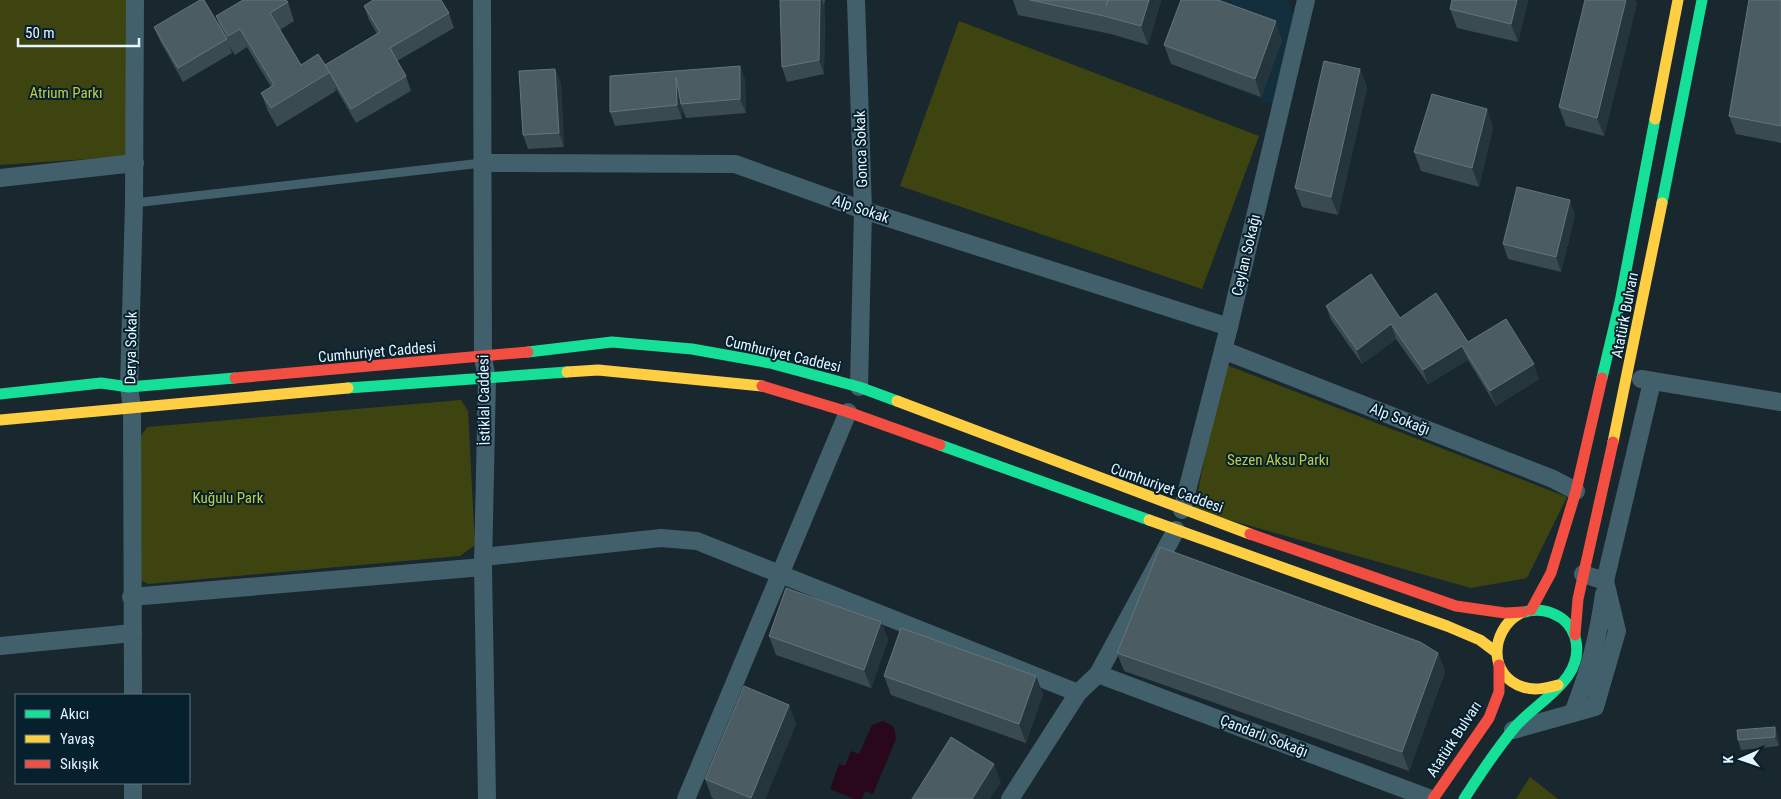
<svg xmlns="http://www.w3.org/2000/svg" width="1781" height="799" viewBox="0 0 1781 799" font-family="'Roboto Condensed',sans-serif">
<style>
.built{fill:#132e3c}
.green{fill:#3e4410}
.water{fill:#28081a}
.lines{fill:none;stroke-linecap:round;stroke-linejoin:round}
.lane{stroke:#42606b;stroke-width:9}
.street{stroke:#42606b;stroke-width:18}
.fast{stroke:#16e098;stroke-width:11}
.slow{stroke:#ffcf43;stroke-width:11}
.jam{stroke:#f24e42;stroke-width:11}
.wall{fill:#394b50}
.shaded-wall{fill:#24353b}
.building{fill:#4b5d63;stroke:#64757b}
.labels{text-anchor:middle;stroke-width:4;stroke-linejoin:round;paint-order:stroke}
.park-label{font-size:15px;fill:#c3cd40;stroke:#06202d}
.street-label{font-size:15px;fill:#e5f5fe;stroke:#06202d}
</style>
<rect width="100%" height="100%" fill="#19272e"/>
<polygon class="built" points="1194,0 1288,0 1293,14 1291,43 1272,104 1171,64"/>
<g class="green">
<polygon points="0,0 129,0 133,156 0,165"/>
<polygon points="959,21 1259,136 1202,289 900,186"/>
<polygon points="1224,364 1567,497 1527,578 1471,588 1194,510"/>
<polygon points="461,400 468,411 475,545 460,556 148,584 141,580 141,436 147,427"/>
<polygon points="1530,777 1558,799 1516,799"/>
</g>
<polygon class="water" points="883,721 894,727 896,739 873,794 865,791 862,799 854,799 830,789 839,764 845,766 851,751 859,754 872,725"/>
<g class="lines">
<polyline class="lane" points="134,203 482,163"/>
<g class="street">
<polyline points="482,0 483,358 487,378 483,567 487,799"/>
<polyline points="856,0 863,210 859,387"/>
<polyline points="482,163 735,164 863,210 1229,327"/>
<polyline points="0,178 135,163"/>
<polyline points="1223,350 1553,479 1576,491"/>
<polyline points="1641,379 1781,402"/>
<polyline points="1182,510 1229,327 1306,0"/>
<polyline points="483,557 661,538 697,541 1078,693"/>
<polyline points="1583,574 1605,581 1652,382"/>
<polyline points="131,597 483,567"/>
<polyline points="0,646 133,633"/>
<polyline points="1098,674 1431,799"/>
<polyline points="133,695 132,407 129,387 134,203 135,0"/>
<path d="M1573,713C1589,672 1598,638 1604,594"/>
<polyline points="1513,730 1595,707 1617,631 1605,581"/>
<polyline points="133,783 133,799"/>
<polyline points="686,799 848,412"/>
<polyline points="1010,799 1078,693 1098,674 1176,530"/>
</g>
<g class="fast">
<polyline points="1662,203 1702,0"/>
<polyline points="528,352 612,342 692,349 770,363 859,387 897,401"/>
<polyline points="1602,378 1620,302 1655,119"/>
<polyline points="348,388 567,372"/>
<polyline points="0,394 101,383 129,387 235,378"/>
<polyline points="940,445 1149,520"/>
<path d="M1464,799C1480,774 1496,750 1515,727C1537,701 1587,679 1575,637C1572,628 1565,619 1556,615C1544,609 1531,609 1519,614"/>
</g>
<g class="slow">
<polyline points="1655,119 1678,0"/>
<polyline points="567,372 598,370 762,386"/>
<polyline points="897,401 1250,534"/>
<polyline points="0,420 348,388"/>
<polyline points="1613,442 1662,203"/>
<polyline points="1149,520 1447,626 1480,640 1496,652"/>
<path d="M1519,614C1490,631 1488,676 1523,687C1535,691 1547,688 1558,685"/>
</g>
<g class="jam">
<polyline points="235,378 528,352"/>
<polyline points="762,386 848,412 940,445"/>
<polyline points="1250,534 1456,606 1505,613 1523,612"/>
<polyline points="1531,610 1551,573 1576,491 1602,378"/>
<polyline points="1575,635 1578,599 1613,442"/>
<polyline points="1433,799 1489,718 1499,692 1499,665"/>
</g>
</g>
<g class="wall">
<polygon points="780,0 825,0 824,6 825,9 824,74 787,82 782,67"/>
<polygon points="1013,0 1161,0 1148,45 1111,34 1018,15"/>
<polygon points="1452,0 1528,0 1518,42 1457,28 1450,9"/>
<polygon points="1781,0 1781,143 1736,134 1729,116"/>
<polygon points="288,2 294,21 280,30 301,65 325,65 377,34 369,20 364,6 449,13 454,28 397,61 406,76 411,91 356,123 335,87 336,91 277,127 268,111 261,93 271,87 247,47 235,55 229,46 232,53 183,82 160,41 154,27 220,28 216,16"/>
<polygon points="1637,3 1604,136 1566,126 1559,107"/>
<polygon points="1282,40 1261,97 1171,64 1164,45"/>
<polygon points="740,66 745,80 746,113 686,118 681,106 682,119 615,126 610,112"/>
<polygon points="555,69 561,84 564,147 528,149 523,135"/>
<polygon points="1360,69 1367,88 1338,215 1302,207 1295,188"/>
<polygon points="1493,127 1479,187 1421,171 1414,152"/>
<polygon points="1575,215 1561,272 1508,259 1503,244"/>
<polygon points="1326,306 1400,318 1468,342 1539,379 1496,406 1468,360 1428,384 1396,339 1362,364 1331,320"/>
<polygon points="881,622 888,640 871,688 776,655 769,636"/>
<polygon points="1117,653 1438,653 1445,672 1409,771 1124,671"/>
<polygon points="884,676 1036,676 1043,694 1026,743 891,695"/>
<polygon points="789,705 796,724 765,799 715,799 712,798 705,779"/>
<polygon points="1775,727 1778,736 1779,746 1741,750 1738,740"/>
</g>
<g class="shaded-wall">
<polygon points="820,0 822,0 825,9 824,74 819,60"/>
<polygon points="1149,0 1161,0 1148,45 1141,26"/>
<polygon points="1517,0 1528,0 1518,42 1511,24"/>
<polygon points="1626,0 1635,0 1637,3 1604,136 1597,118"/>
<polygon points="1276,21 1282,40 1261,97 1255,79"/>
<polygon points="740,66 745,80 746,113 740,99"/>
<polygon points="555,69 561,84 564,147 559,133"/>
<polygon points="1360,69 1367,88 1338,215 1331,197"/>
<polygon points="676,77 681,106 682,119 677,105"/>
<polygon points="1487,109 1493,127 1479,187 1472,168"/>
<polygon points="1570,200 1575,215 1561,272 1556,257"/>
<polygon points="1391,324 1396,339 1362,364 1357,350"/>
<polygon points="1462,346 1468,360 1428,384 1423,370"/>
<polygon points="1534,364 1539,379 1496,406 1490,391"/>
<polygon points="881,622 888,640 871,688 864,670"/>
<polygon points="1438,653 1445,672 1409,771 1402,752"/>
<polygon points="1036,676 1043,694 1026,743 1019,724"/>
<polygon points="789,705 796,724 765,799 751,799"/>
<polygon points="1775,727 1778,736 1779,746 1775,737"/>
<polygon points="994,764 1001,782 990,799 972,799"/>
</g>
<g class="building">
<polygon points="200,0 204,0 227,39 178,68 154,27"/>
<polygon points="243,0 286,0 288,2 270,13 301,65 318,54 330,72 271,108 261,93 274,85 240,29 228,36 216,16"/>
<polygon points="373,0 441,0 449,13 390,48 406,76 351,109 325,65 380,32 364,6"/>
<polygon points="780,0 820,0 819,60 782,67"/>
<polygon points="1030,0 1108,0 1106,6 1108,0 1149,0 1141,26 1104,16"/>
<polygon points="1181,0 1218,0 1276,21 1255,79 1164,45"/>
<polygon points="1452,0 1517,0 1511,24 1450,9"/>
<polygon points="1585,0 1626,0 1597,118 1559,107"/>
<polygon points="1749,0 1781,0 1781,126 1729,116"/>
<polygon points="1324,61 1360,69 1331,197 1295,188"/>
<polygon points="740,66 740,99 681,104 676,77 677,105 610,112 610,76"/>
<polygon points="555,69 559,133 523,135 519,71"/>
<polygon points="1432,94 1487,109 1472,168 1414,152"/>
<polygon points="1517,187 1570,200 1556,257 1503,244"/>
<polygon points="1371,274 1400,318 1436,293 1468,342 1506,319 1534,364 1490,391 1462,346 1423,370 1391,324 1357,350 1326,306"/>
<polygon points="1160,547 1420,642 1438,653 1402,752 1117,653"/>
<polygon points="786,588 881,622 864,670 769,636"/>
<polygon points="901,628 1036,676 1019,724 884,676"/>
<polygon points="744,686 789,705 751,798 705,779"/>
<polygon points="1775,727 1775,737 1738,740 1737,730"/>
<polygon points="951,737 994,764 972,799 912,799"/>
</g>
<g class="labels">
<g class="park-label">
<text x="66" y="98">Atrium Parkı</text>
<text x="1278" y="465">Sezen Aksu Parkı</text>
<text x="228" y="503">Kuğulu Park</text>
</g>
<g class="street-label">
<text transform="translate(861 149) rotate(-92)" y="5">Gonca Sokak</text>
<text transform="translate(861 209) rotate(19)" y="5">Alp Sokak</text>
<text transform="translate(1246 255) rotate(-77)" y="5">Ceylan Sokağı</text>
<text transform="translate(1625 315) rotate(-79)" y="5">Atatürk Bulvarı</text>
<text transform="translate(131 348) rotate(-89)" y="5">Derya Sokak</text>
<text transform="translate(377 352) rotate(-5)" y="5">Cumhuriyet Caddesi</text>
<text transform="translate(783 354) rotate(13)" y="5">Cumhuriyet Caddesi</text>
<text transform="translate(484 400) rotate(-91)" y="5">İstiklal Caddesi</text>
<text transform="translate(1400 419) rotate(21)" y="5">Alp Sokağı</text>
<text transform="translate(1167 488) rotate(20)" y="5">Cumhuriyet Caddesi</text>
<text transform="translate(1264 736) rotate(21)" y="5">Çandarlı Sokağı</text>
<text transform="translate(1454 739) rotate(-57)" y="5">Atatürk Bulvarı</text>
</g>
</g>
<rect x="15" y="694" width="175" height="90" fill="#06202d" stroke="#5f7581"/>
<rect x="25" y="710" width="25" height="8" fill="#16e098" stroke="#5f7581"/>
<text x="60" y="719" font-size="15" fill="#e5f5fe">Akıcı</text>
<rect x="25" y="735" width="25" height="8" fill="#ffcf43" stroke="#5f7581"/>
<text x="60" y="744" font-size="15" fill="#e5f5fe">Yavaş</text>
<rect x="25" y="760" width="25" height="8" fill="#f24e42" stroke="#5f7581"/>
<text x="60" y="769" font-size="15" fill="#e5f5fe">Sıkışık</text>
<g transform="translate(1741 759) rotate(268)" stroke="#06202d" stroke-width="4" paint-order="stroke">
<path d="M0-4L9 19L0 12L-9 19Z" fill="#e5f5fe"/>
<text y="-8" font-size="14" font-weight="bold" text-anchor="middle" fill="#e5f5fe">K</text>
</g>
<path d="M18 38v8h121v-8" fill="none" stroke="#e5f5fe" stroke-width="2.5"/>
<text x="25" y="38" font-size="15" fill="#e5f5fe" stroke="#06202d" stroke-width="4" paint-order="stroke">50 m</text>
</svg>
